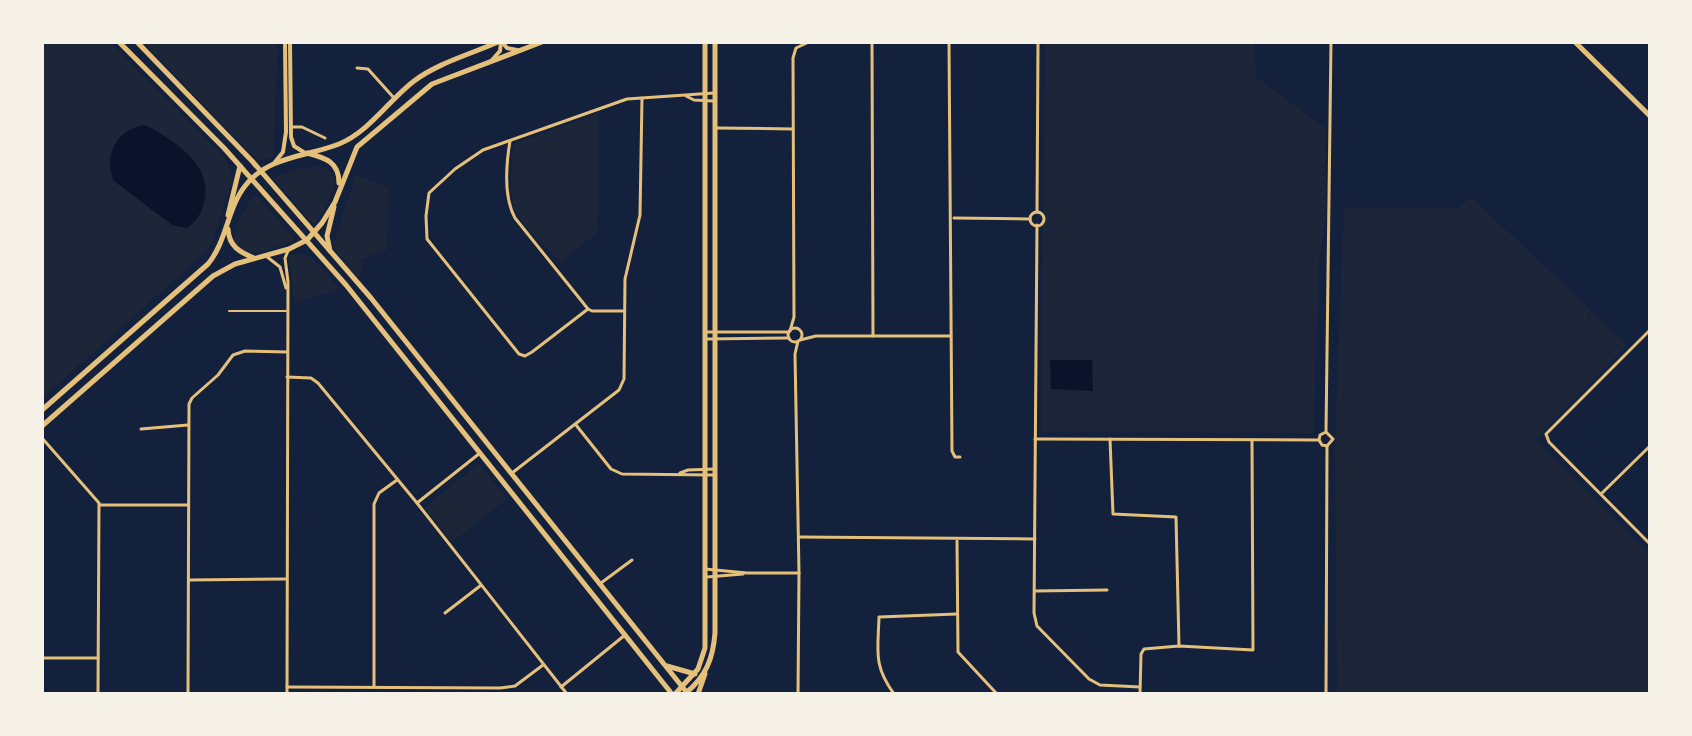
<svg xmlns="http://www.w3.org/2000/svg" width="1692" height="736" viewBox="0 0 1692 736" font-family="Helvetica,sans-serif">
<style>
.green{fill:#1d2539}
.water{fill:#0b132b}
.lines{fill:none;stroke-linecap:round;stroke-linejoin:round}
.service{stroke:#e5c07b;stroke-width:2}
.minor{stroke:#e5c07b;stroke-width:3}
.tertiary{stroke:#e5c07b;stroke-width:4}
.primary{stroke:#e5c07b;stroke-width:5}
.trunk{stroke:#e5c07b;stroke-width:5}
</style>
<rect width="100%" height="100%" fill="#14213d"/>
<g class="green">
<polygon points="42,42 110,42 224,157 233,176 210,248 42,398"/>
<polygon points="143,42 278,42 273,156 259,161"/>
<polygon points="1045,42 1254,42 1256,77 1325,128 1326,218 1319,262 1313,433 1041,432"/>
<path d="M599,113L597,233L561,262C547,246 514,222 512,199C510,183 512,165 513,149L516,143Z"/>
<path d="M321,166L331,172C340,188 324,211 314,225L273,178L297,169Z"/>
<polygon points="356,175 389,188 387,250 361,259 361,275 358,278 333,247"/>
<path d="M255,194L296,240L259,253L243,252C241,250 236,245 235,242C231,231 248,203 255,194Z"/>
<polygon points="1471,197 1590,309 1586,323 1592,312 1627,345 1535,440 1650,555 1650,694 1337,694 1335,436 1344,208 1459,208"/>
<polygon points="300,254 312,258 340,289 294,303 289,255"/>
<polygon points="479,464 507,499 452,542 424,508"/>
</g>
<g class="water">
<path d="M145,125C174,140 215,166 204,203C201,214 196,222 187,228L172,225L114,181C103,154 117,129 145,125Z"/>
<polygon points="1050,360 1092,360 1093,391 1051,389"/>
</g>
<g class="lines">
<polyline class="service" points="229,311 286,311"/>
<g class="minor">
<polyline points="872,42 873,336"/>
<polyline points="949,42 952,451 955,457 960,457"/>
<polyline points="357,68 368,69 394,98"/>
<polyline points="686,96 694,100 713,101"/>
<polyline points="291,127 302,127 325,138"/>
<polyline points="717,128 793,129"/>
<path d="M510,141C506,165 503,196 515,218L588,309"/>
<polyline points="1037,212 1038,42"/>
<circle cx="1037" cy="219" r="7"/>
<polyline points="954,218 1030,219"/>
<polyline points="1037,225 1034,613 1037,626 1089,679 1100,685 1140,687"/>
<polyline points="266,256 280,267 286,288"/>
<polyline points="624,311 592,311 588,309 532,352 525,356 519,354 427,239 426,216 429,193 455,169 483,150 627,99 714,93"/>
<circle cx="795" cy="335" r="7"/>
<polyline points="1650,330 1546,434 1549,442 1650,544"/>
<polyline points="790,331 794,317 793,58 796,48 809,42"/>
<polyline points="706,332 789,332"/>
<polyline points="706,339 789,338"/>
<polyline points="800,340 816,336 951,336"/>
<polyline points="798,341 795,354 799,573 798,694"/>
<polyline points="287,377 311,378 318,383 417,503 567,694"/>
<polyline points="576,425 611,469 622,474 713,475"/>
<polyline points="141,429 188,425"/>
<polyline points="1326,432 1333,439 1327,446 1322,445 1319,440 1320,435 1326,432 1331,42"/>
<polyline points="42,438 99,503 98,694"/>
<polyline points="1035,439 1319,440"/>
<polyline points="1110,439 1113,514 1176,517 1179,646"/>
<polyline points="512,473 619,390 624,379 625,279 640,215 642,98"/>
<polyline points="680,473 688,470 715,469"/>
<polyline points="1601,494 1650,446"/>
<polyline points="417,503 480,453"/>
<polyline points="100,505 188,505"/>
<polyline points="799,537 1035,539"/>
<polyline points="957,541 958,652 997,694"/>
<polyline points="705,569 747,573 799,573"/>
<polyline points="707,577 743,574"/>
<polyline points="189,580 285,579"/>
<polyline points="601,583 632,560"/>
<polyline points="1035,591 1107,590"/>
<polyline points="445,613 480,586"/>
<polyline points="42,658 98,658"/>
<polyline points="374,686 374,504 379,493 397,480"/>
<polyline points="287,687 500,688 515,686 543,665"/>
<polyline points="561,687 625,635"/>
<polyline points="188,694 189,404 192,398 218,375 233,355 245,351 287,352"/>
<polyline points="287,694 288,282 285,258 288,251"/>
<path d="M894,694C873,665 878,651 879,617L957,614"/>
<polyline points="1140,694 1141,654 1144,649 1179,646 1253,650 1252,440"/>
<polyline points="1326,694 1327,446"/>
</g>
<g class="tertiary">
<polyline points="290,42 291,137 294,146 305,153"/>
<polyline points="502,42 507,48 517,50"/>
<polyline points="492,60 500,51 501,42"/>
<polyline points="275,162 283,152 286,132 285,42"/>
</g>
<g class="primary">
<polyline points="1575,42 1650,116"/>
<path d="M307,153C326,158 339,162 339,183"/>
<polyline points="228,215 240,166"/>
<path d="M228,229C229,246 239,252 254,258"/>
<polyline points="330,251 327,236 334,207"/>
<path d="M42,410L208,264C227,241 227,209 245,186C268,156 306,157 339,144C369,132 389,100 414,81C438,63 471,54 498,42"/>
<polyline points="42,426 213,276 235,264 289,249 307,240 322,223 335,202 357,147 432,84 542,42"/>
<path d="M686,693C706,676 713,659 715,633V42"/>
<polyline points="675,694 698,669 705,648 705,42"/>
</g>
<g class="trunk">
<polyline points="119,42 224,148 346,285 672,694"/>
<polyline points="137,42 252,161 371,298 688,694"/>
<polyline points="667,666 695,674"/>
<polyline points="698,694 705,674"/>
</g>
</g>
<rect width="1692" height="736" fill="none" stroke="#f6f1e7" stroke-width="88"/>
</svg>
